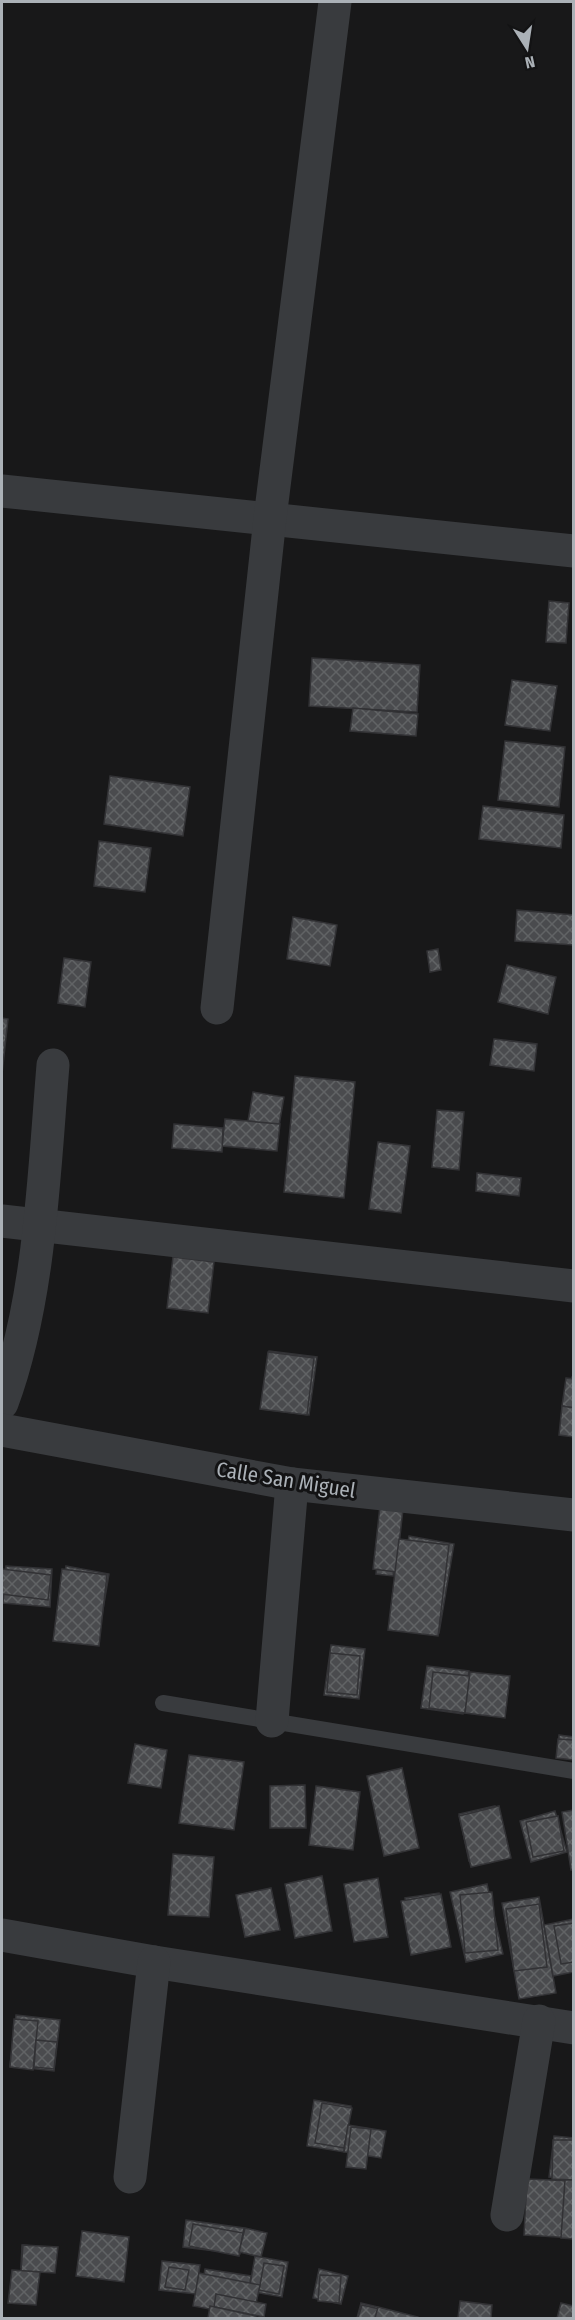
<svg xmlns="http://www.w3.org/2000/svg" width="575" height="2320" viewBox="0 0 575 2320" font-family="'Fira Sans Condensed',sans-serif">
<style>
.building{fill:url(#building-cross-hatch);stroke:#323235;stroke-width:1.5}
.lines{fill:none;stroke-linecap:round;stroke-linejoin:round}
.service{stroke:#393b3e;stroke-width:16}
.minor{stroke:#393b3e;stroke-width:33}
.labels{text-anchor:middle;stroke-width:6;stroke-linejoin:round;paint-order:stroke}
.street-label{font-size:21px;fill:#abb1b7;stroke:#131314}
</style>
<defs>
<pattern id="building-cross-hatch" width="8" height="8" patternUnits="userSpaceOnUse" patternTransform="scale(1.5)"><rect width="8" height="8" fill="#4a4b4e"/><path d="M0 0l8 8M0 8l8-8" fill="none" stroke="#616365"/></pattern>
</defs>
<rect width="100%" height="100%" fill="#181819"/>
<g class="building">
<polygon points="549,601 569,603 566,643 546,642"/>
<polygon points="312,658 420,665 417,712 309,706"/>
<polygon points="512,680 557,686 550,731 505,725"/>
<polygon points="353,708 418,714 416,736 350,731"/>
<polygon points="505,741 565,747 559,807 498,800"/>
<polygon points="110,776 190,787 183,836 104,824"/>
<polygon points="483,806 564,815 561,848 479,839"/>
<polygon points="99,841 151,848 145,892 94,886"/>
<polygon points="517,910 574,915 574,945 515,941"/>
<polygon points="293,917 337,925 330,966 287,959"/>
<polygon points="438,949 441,970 430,972 427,951"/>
<polygon points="64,958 91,962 85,1007 58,1003"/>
<polygon points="507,965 556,977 548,1014 498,1002"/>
<polygon points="2,1018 8,1019 2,1074"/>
<polygon points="494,1039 537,1044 534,1071 490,1065"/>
<polygon points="295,1076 355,1082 344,1198 284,1192"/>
<polygon points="253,1092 284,1097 279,1126 248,1121"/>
<polygon points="437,1110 464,1112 459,1170 432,1167"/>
<polygon points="225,1119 280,1124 277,1151 222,1146"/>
<polygon points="174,1124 223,1128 222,1152 172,1148"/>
<polygon points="378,1142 410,1146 401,1213 369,1209"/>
<polygon points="477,1173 521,1178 519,1196 476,1191"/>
<polygon points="173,1257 214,1262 208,1313 167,1308"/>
<polygon points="269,1351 317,1357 309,1415 262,1409"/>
<polygon points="268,1352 314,1358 307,1415 260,1409"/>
<polygon points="572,1377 574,1377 574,1403 567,1402"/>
<polygon points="566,1378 574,1379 574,1408 562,1406"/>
<polygon points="562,1406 574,1408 574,1437 559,1435"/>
<polygon points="384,1502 401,1504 393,1576 376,1574"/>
<polygon points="380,1506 403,1509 396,1572 373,1569"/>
<polygon points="409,1536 454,1544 439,1633 394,1625"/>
<polygon points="399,1539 449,1545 438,1636 388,1630"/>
<polygon points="6,1566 52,1569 50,1607 3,1603"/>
<polygon points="66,1566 109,1574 97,1645 54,1638"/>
<polygon points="2,1569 51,1575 48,1600 2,1594"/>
<polygon points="62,1569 107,1575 99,1646 53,1641"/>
<polygon points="331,1645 365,1649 359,1699 324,1695"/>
<polygon points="330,1653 360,1656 357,1695 327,1692"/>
<polygon points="427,1666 469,1671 463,1714 421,1708"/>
<polygon points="433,1672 470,1676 465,1713 429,1708"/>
<polygon points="470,1672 510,1676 505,1718 465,1713"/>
<polygon points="559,1735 574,1737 574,1752 558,1750"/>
<polygon points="558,1739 574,1740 574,1760 556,1758"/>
<polygon points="135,1744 167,1750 161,1788 128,1783"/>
<polygon points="189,1755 244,1762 234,1830 179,1823"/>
<polygon points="402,1768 419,1848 384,1856 367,1776"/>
<polygon points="305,1785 306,1828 270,1828 270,1786"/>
<polygon points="316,1786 360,1792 353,1850 309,1845"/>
<polygon points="495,1806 505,1853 469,1861 459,1814"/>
<polygon points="499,1806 511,1858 471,1867 459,1816"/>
<polygon points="574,1810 574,1870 571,1870 562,1812"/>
<polygon points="555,1811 567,1852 531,1862 520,1821"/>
<polygon points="558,1816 564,1851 533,1857 526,1822"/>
<polygon points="173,1854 214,1857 209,1917 168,1915"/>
<polygon points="322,1876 332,1931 295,1938 285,1884"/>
<polygon points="378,1878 388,1937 354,1942 344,1884"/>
<polygon points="487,1884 503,1954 466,1962 450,1892"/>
<polygon points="271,1888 280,1930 245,1937 236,1895"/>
<polygon points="492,1892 498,1950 465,1953 460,1895"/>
<polygon points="439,1893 445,1938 412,1942 405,1898"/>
<polygon points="441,1894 451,1947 411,1955 401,1901"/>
<polygon points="539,1897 556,1993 519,1999 502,1903"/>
<polygon points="539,1904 547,1967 514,1971 506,1909"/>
<polygon points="574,1919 574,1972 553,1976 544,1925"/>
<polygon points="574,1923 574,1962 561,1964 554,1926"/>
<polygon points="16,2015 60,2020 54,2071 10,2066"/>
<polygon points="14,2019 38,2021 33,2070 10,2067"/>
<polygon points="36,2040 57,2042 54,2069 34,2067"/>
<polygon points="314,2100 351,2106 344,2152 307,2146"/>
<polygon points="322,2103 352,2108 344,2148 315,2143"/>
<polygon points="348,2125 386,2131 381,2158 344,2152"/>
<polygon points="351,2127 371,2129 366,2169 346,2167"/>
<polygon points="554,2136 574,2138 574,2180 549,2177"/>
<polygon points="553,2140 574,2140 574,2180 552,2179"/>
<polygon points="527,2179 574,2181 574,2238 524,2235"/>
<polygon points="565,2180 574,2180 574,2239 561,2238"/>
<polygon points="186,2220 244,2228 240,2254 183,2247"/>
<polygon points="193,2224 243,2233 239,2256 189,2246"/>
<polygon points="245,2228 267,2233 261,2257 239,2252"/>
<polygon points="82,2231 129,2237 124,2282 76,2276"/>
<polygon points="22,2245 56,2248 54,2269 21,2267"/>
<polygon points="23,2245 58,2247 55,2273 21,2271"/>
<polygon points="255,2256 288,2262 282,2297 249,2291"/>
<polygon points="162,2261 200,2265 196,2294 159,2290"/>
<polygon points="264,2263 284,2266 279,2294 259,2290"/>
<polygon points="169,2267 189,2270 185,2290 165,2287"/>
<polygon points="205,2269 251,2276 247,2300 201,2293"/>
<polygon points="319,2269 348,2276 341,2304 313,2298"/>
<polygon points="12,2270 40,2272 36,2305 8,2303"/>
<polygon points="199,2273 260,2285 253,2317 193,2306"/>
<polygon points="320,2275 341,2276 339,2303 318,2301"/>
<polygon points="216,2294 266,2304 264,2317 214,2307"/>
<polygon points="460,2301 492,2305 491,2318 458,2318"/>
<polygon points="361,2303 378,2307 375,2318 357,2318"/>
<polygon points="561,2303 574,2306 574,2318 557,2318"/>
<polygon points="362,2305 419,2318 358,2318"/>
<polygon points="210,2306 256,2316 255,2318 208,2318"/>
<polygon points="378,2307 418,2317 418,2318 375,2318"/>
</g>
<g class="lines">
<polyline class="service" points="163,1703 574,1771"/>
<g class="minor">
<polyline points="2,491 574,551"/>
<polyline points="217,1008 270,518 335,2"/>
<polyline points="2,1221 574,1286"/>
<path d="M2,1403C40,1301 44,1173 53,1065"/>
<polyline points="2,1430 292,1484 574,1515"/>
<polyline points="272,1721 292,1484"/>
<polyline points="2,1935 154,1962 574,2028"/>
<polyline points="130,2177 154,1962"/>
<polyline points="507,2215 539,2021"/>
</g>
</g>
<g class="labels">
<g class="street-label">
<text transform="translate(286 1480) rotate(9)" y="7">Calle San Miguel</text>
</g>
</g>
<rect width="575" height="2320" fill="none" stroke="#abb1b7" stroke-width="6"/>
<g transform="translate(527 48) rotate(168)" stroke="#131314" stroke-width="4.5" paint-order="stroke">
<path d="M0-4.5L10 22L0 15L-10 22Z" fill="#abb1b7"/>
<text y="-9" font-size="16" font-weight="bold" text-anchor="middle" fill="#abb1b7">N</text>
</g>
</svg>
